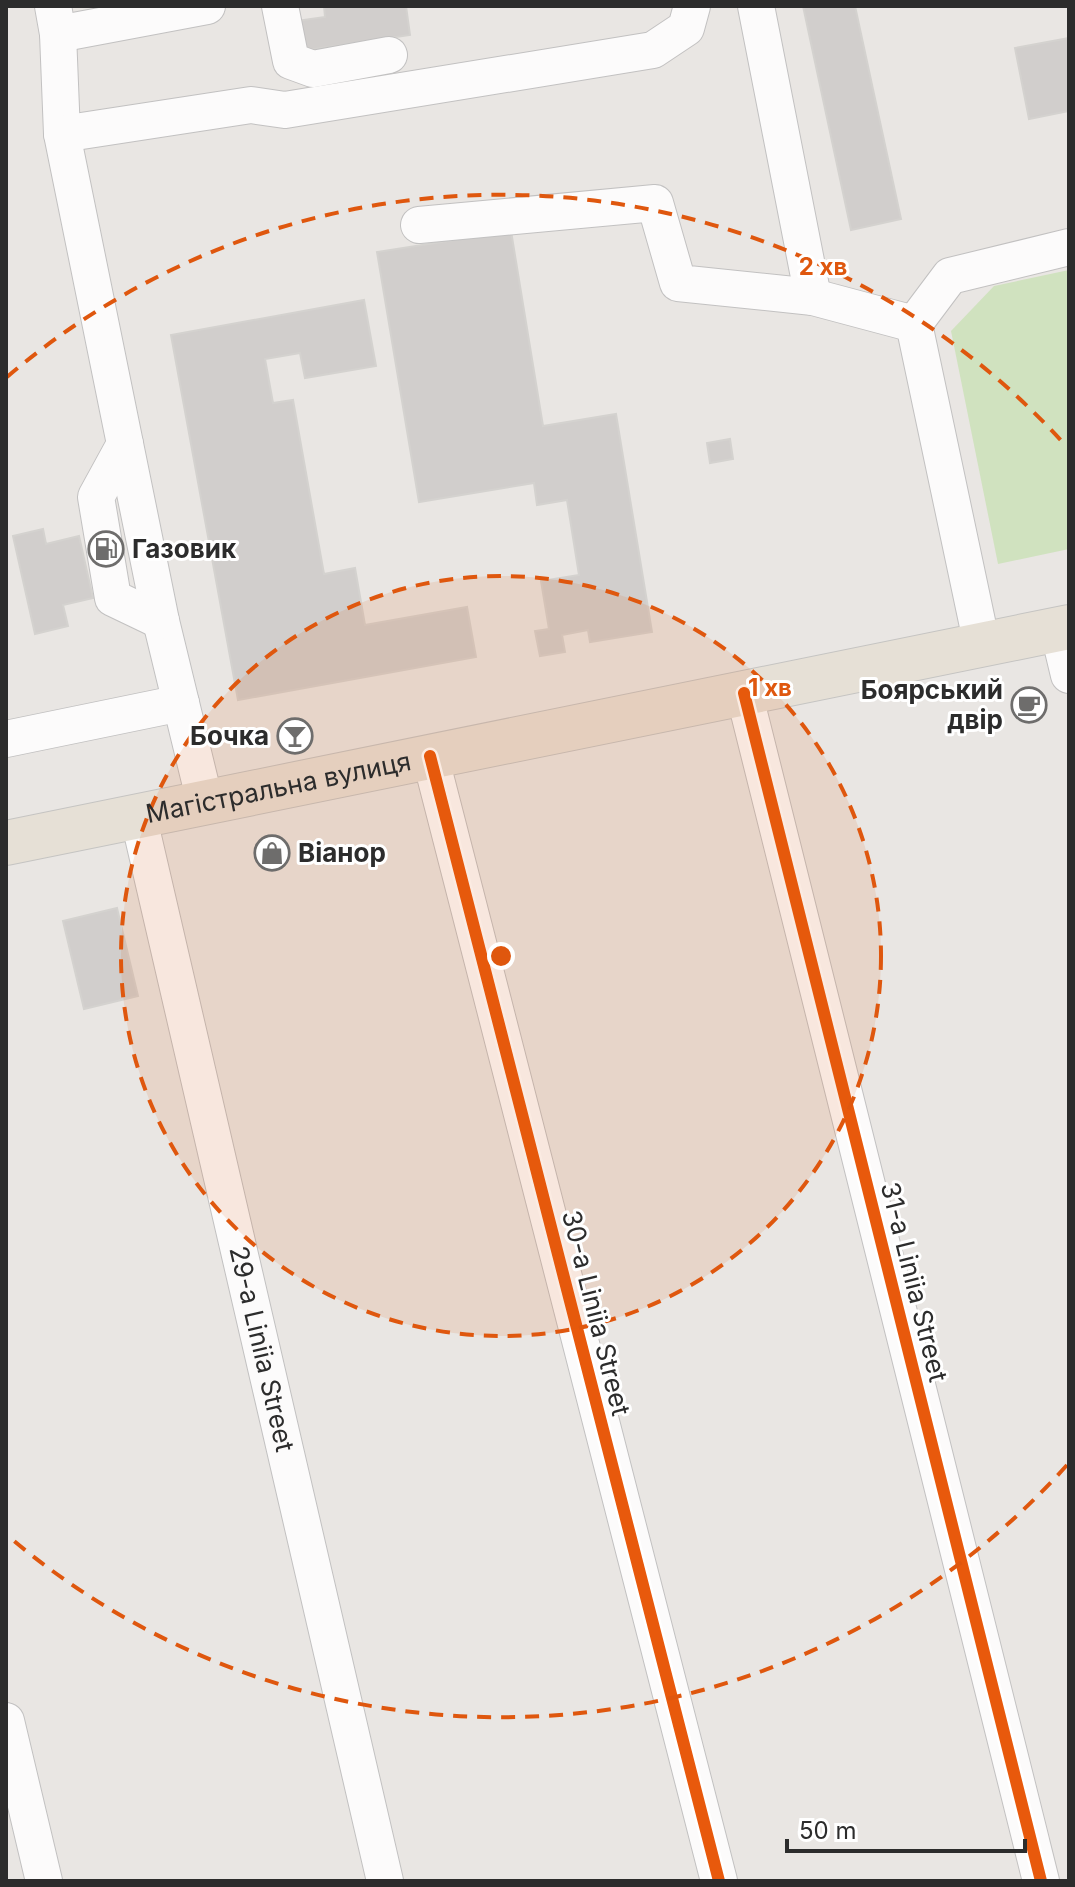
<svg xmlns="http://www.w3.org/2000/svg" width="1075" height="1887" viewBox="0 0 1075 1887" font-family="Inter,sans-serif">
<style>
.green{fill:#d0e2bf}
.building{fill:#d1cecc;stroke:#d4d2cf;stroke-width:2}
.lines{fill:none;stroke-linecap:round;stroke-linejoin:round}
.minor-casing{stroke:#c2c1c1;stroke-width:38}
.major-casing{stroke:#c5c4c2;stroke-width:46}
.minor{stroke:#fcfbfb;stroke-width:36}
.major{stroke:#e6e0d6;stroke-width:44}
.cycleway-casing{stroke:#fff;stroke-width:17}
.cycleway{stroke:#e8590c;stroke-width:12}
.ring{fill:none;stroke:#df570e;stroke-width:4;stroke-dasharray:14 10}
.labels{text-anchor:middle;stroke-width:6;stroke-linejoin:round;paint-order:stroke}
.poi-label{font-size:26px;font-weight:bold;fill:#2c2c2c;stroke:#fff;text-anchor:start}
.street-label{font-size:26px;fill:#2c2c2c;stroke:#fff}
.centre{fill:#df570e;stroke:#fff;stroke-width:4}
.ring-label{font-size:24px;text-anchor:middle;font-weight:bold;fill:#df570e;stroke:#fff;stroke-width:6;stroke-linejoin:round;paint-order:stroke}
</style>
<rect width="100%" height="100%" fill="#e9e6e3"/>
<polygon class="green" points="1069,270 1069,549 998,564 951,331 994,286"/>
<g class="building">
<polygon points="324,6 406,6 410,35 301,51 296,21 325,17"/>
<polygon points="803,6 855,6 901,219 851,230"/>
<polygon points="1069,38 1069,111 1029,119 1015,48"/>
<polygon points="511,231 543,426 616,414 652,632 590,642 588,630 562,635 565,652 540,656 535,631 549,629 541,581 579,575 567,500 537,505 534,483 419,502 377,252"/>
<polygon points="364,300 376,366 305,378 300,353 265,359 273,403 293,400 324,574 355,568 365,625 467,607 476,657 238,700 171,335"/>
<polygon points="730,439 733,459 710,463 707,443"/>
<polygon points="43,529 46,544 79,536 93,598 63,605 68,626 35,634 13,536"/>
<polygon points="117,908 138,996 84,1009 63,921"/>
</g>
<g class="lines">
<defs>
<g id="minor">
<polyline points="53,6 58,34 62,134 161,621 205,802"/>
<polyline points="280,6 291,61 313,69 389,55"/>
<polyline points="756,6 813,297"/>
<polyline points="58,34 207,6"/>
<polyline points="62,134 251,105 285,110 653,50 686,28 692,6"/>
<polyline points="419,225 655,203 678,283 813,297 914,324"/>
<polyline points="125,444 96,497 113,598 161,621"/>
<polyline points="1058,629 1069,675"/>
<polyline points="982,645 914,324 950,276 1069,247"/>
<polyline points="744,693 1041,1881"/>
<polyline points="6,739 181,703"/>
<polyline points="430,756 719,1881"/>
<path id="s1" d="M138,815L385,1881"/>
<polyline points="6,1721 44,1881"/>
</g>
<g id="major">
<path id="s2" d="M6,843L1069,627"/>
</g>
</defs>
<use href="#minor" class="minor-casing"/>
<use href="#major" class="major-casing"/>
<use href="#minor" class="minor"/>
<use href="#major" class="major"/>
<defs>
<g id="cycleway">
<polyline points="744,693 1041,1881"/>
<polyline points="430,756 719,1881"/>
</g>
</defs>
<use href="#cycleway" class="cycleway-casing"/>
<use href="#cycleway" class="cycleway"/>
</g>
<circle cx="501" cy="956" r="380" fill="#df570e" fill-opacity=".12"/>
<g class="ring">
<circle cx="501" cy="956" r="380"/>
<path d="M1067 1465A761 761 0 0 1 7 1535M7 377A761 761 0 0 1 1067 447"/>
</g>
<defs>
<symbol id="fuel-ring" viewBox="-11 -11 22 22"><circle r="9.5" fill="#fff" stroke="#6e6d6c" stroke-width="1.5"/><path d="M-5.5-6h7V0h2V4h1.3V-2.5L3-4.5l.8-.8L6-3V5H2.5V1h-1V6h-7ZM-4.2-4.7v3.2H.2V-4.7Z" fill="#6e6d6c"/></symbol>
<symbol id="cafe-ring" viewBox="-11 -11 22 22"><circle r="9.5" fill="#fff" stroke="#6e6d6c" stroke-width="1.5"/><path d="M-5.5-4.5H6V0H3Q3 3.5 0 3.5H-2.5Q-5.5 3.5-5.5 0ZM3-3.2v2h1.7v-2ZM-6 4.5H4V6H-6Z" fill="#6e6d6c"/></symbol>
<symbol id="bar-ring" viewBox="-11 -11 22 22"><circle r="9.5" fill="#fff" stroke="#6e6d6c" stroke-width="1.5"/><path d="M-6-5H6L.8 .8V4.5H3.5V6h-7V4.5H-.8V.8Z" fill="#6e6d6c"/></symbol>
<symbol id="shop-ring" viewBox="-11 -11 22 22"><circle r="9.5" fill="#fff" stroke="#6e6d6c" stroke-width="1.5"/><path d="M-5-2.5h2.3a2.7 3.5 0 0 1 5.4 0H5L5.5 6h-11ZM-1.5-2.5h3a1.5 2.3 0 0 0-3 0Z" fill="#6e6d6c"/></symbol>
</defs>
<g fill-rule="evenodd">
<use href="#fuel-ring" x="86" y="529" width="40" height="40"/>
<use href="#cafe-ring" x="1009" y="685" width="40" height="40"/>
<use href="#bar-ring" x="275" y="716" width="40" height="40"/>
<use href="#shop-ring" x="252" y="833" width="40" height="40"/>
</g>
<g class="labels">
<g class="poi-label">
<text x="132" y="558">Газовик</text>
<text x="1003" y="699" text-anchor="end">Боярський<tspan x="1003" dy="30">двір</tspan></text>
<text x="269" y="745" text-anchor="end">Бочка</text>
<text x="298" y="862">Віанор</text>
</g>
<g class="street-label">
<text dy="9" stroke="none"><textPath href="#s2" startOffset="278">Магістральна вулиця</textPath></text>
<text transform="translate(914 1282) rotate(76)" y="9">31-a Liniia Street</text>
<text transform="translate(596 1313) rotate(76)" y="9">30-a Liniia Street</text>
<text dy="9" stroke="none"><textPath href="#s1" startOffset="548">29-a Liniia Street</textPath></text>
</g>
</g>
<circle cx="501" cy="956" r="12" class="centre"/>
<g class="ring-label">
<text x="823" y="275">2 хв</text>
<text x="770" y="696">1 хв</text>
</g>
<rect width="1075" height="1887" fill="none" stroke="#2c2c2c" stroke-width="16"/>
<path d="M787 1839v12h238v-12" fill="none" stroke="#2c2c2c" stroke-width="4"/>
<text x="799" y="1839" font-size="24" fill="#2c2c2c" stroke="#ffffff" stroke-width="6" paint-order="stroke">50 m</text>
</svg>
